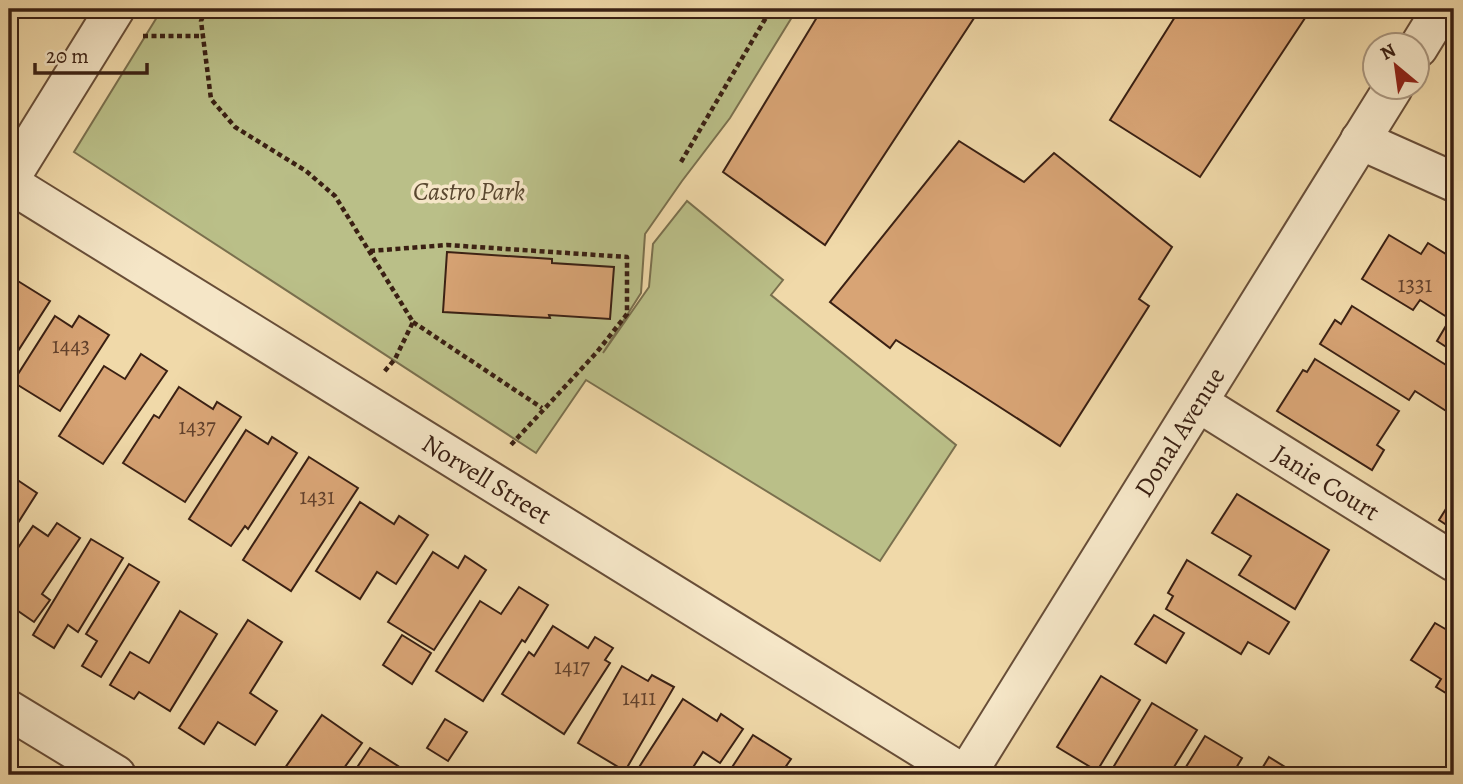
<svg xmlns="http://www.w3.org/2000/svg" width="1463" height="784" viewBox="0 0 1463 784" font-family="Alegreya,serif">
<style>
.green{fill:#babf88;stroke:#7a704e;stroke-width:2}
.building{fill:#d8a475;stroke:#3a2013;stroke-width:2}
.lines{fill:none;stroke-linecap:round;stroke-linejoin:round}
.minor-casing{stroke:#684e38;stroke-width:42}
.path{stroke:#3a2013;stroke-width:4.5;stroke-dasharray:5 3.5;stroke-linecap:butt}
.minor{stroke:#f5e6c7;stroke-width:38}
.labels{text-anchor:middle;stroke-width:7;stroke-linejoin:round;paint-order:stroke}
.number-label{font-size:23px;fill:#62412c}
.park-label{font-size:26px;font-style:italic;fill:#5a4830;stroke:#f5e6c7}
.street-label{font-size:26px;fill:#3a2013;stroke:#f5e6c7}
</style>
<rect width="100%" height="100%" fill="#f0d9a9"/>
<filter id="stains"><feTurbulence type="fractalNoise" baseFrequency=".00286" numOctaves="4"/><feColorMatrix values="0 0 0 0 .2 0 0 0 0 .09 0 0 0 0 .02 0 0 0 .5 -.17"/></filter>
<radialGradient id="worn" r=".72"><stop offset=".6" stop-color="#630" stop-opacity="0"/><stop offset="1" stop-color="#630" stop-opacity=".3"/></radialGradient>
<polygon class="green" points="162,9 797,9 730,118 682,181 645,234 641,293 603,353 649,287 653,244 687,201 783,280 771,295 956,445 880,561 586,380 536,453 74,152"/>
<g class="building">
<polygon points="822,9 980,9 825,245 723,172"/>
<polygon points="1180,9 1311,9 1200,177 1110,120"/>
<polygon points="959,141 1024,182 1054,153 1172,247 1139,299 1149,306 1060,446 896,340 890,348 830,302"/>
<polygon points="1389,235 1421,254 1428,243 1454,259 1454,352 1437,341 1450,319 1420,300 1413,310 1362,279"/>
<polygon points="447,252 552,259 552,263 614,267 610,319 549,315 550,318 443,312"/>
<polygon points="13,278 50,301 9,365 9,285"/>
<polygon points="1352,306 1454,370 1454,416 1415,391 1409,400 1320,344 1335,320 1341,324"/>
<polygon points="55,316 72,327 79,316 109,335 60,411 13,382"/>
<polygon points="141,354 167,371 103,464 59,436 104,366 125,379"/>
<polygon points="1315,359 1399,411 1377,445 1384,450 1372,470 1277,411 1303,370 1307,372"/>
<polygon points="179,387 213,409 217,402 241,417 185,502 123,463 154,415 159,418"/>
<polygon points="246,430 268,444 272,437 297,453 248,529 245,526 231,546 189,519"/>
<polygon points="309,457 358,488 291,591 243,560"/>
<polygon points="10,475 37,493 9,537 9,477"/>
<polygon points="1237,494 1329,550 1295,609 1239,575 1251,556 1212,533"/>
<polygon points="1454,496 1454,530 1439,520"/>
<polygon points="360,502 394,524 399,516 428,535 396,584 377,572 360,599 316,571"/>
<polygon points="57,523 80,538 42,594 50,600 34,622 15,609 9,619 9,561 33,526 48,536"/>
<polygon points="91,539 123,558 78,632 68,625 54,648 33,635"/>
<polygon points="433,552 458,568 465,556 486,570 434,650 388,622"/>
<polygon points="1187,560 1289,622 1269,654 1248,642 1241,654 1166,609 1173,596 1168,593"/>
<polygon points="129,564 159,582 101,677 82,666 97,641 86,634"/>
<polygon points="519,587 548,605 525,642 522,640 483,701 436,671 480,601 501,614"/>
<polygon points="180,611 217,634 170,711 139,692 134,699 110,685 130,652 149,663"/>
<polygon points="1154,615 1184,633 1166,663 1135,644"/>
<polygon points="248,620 282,642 250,693 277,711 255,745 218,722 204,744 179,728"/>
<polygon points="1435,623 1454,634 1454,698 1436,687 1441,679 1411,660"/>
<polygon points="553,626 588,648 595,637 613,648 605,660 610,663 564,734 502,694 529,652 534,656"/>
<polygon points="402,635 431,653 412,684 383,665"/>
<polygon points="622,666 648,681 652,675 674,687 625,771 578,743"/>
<polygon points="1101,676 1140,700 1097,771 1057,747"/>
<polygon points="683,699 717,721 721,714 743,729 720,763 703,752 688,775 634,775"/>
<polygon points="1152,703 1197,730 1169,775 1116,775 1111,771"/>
<polygon points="322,715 362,743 339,775 280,775"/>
<polygon points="445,719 467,732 448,761 427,748"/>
<polygon points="753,735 791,759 780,775 727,775"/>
<polygon points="1205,736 1242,758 1232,775 1181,775"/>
<polygon points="370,748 412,775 352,775"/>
<polygon points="1269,757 1298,775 1258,775"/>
</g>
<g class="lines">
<defs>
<g id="minor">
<polyline points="1418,48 1442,9"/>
<polyline points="1360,140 1454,182"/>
<polyline points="9,180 115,9"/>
<path id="s1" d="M9,183L965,775"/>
<path id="s2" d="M1199,403L1454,562"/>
<polyline points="9,710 116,775"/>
<path id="s3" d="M966,775L1393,88"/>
</g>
</defs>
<use href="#minor" class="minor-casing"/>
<g class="path">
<polyline points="206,9 201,21 211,99 235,127 306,171 335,196 413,322 395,359 384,372"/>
<polyline points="143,36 202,36"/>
<polyline points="681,162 771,9"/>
<polyline points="370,251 447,245 627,257 627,314 597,352 509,447"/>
<polyline points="413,322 542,408"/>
</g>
<use href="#minor" class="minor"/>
</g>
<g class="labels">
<g class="number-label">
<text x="1415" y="292">1331</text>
<text x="71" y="353">1443</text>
<text x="197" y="434">1437</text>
<text x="317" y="504">1431</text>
<text x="572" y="674">1417</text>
<text x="639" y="705">1411</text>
</g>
<g class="park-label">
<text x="469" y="200">Castro Park</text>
</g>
<g class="street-label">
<text dy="9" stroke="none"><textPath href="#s3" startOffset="404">Donal Avenue</textPath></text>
<text dy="9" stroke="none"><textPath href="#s1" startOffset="562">Norvell Street</textPath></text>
<text dy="9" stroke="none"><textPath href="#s2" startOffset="150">Janie Court</textPath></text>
</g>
</g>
<rect width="1463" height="784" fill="none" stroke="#f0d9a9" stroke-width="35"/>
<rect x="10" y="10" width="1442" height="763" fill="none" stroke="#3a2013" stroke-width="3.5"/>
<rect x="18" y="18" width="1428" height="749" fill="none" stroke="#3a2013" stroke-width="2"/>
<g transform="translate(1396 66) rotate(331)"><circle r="33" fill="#f5e6c7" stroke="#aa977f" stroke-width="2"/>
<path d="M0-5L12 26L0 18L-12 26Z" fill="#8f2418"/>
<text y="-10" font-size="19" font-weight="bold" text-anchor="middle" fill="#3a2013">N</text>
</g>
<path d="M35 63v10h112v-10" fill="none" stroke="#3a2013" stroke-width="3.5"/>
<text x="46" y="63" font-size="21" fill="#3a2013" stroke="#f5e6c7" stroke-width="5" paint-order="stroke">20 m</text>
<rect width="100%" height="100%" filter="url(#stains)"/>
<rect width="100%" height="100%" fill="url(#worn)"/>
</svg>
